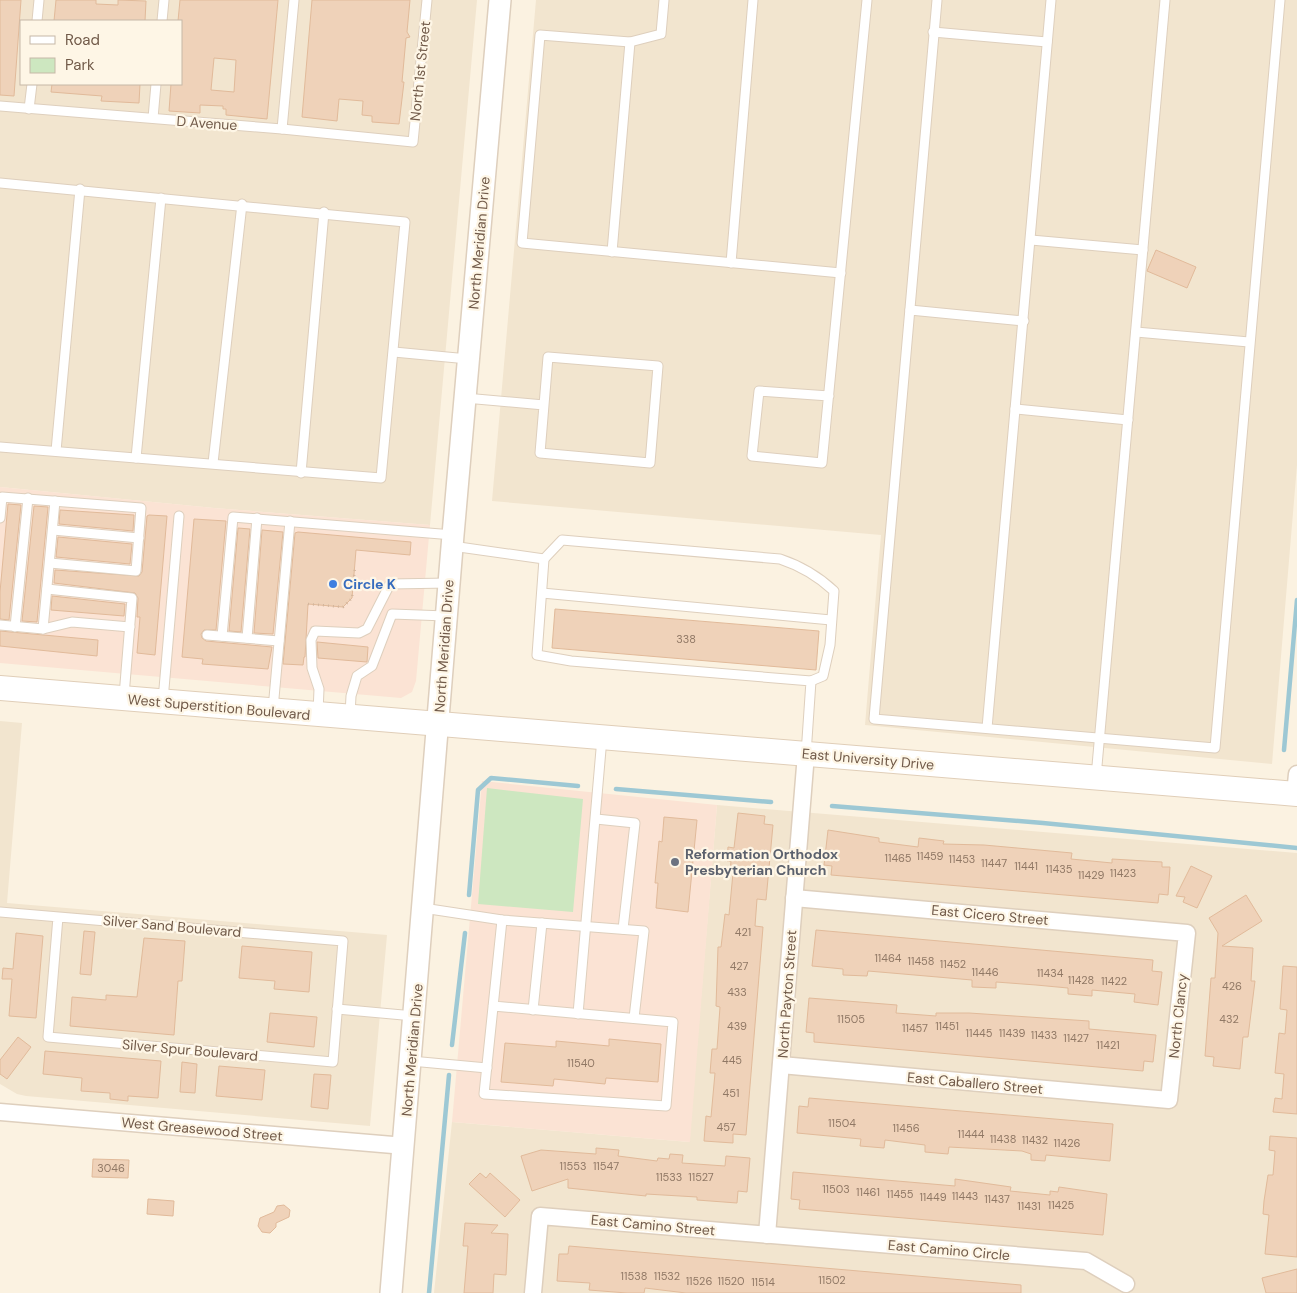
<svg xmlns="http://www.w3.org/2000/svg" width="1297" height="1293" viewBox="0 0 1297 1293" font-family="'DM Sans',sans-serif">
<style>
.residential{fill:#f2e5cf;fill-rule:evenodd}
.commercial{fill:#fbe3d4}
.green{fill:#cde7c0}
.lines{fill:none;stroke-linecap:round;stroke-linejoin:round}
.stream{stroke:#9dc8d4;stroke-width:4.5}
.building{fill:#efd2b9;stroke:#e1ba9a;fill-rule:evenodd}
.service-casing{stroke:#decfbd;stroke-width:11}
.minor-casing{stroke:#decfbd;stroke-width:19}
.tertiary-casing{stroke:#decfbd;stroke-width:24}
.secondary-casing{stroke:#e0ceb8;stroke-width:26}
.path{stroke:#d3b69d;stroke-width:2.5;stroke-dasharray:1 4;stroke-linecap:butt}
.service{stroke:#fff;stroke-width:9}
.minor{stroke:#fff;stroke-width:16}
.tertiary{stroke:#fff;stroke-width:21}
.secondary{stroke:#fff;stroke-width:24}
.shop-dot{fill:#3f7fe0;stroke:#fef6e6;stroke-width:2}
.worship-dot{fill:#6b7280;stroke:#fef6e6;stroke-width:2}
.labels{text-anchor:middle;stroke-width:4.5;stroke-linejoin:round;paint-order:stroke}
.number-label{font-size:11px;fill:#907865}
.street-label{font-size:14px;fill:#715a49;stroke:#fef6e6}
.shop-label{font-size:14px;font-weight:bold;fill:#366cbe;stroke:#fef6e6;text-anchor:start}
.worship-label{font-size:14px;font-weight:bold;fill:#5b616d;stroke:#fef6e6;text-anchor:start}
</style>
<rect width="100%" height="100%" fill="#fbf2e1"/>
<g class="residential">
<path d="M0,0H477L430,525L214,508L0,487ZM21,21H181V84H21Z"/>
<polygon points="536,0 1297,0 1297,465 1272,764 865,725 881,535 492,501"/>
<polygon points="0,721 22,723 7,903 387,935 370,1126 26,1096 17,1094 0,1084"/>
<polygon points="717,805 1297,853 1297,1293 434,1293 452,1122 689,1142"/>
</g>
<g class="commercial">
<polygon points="0,487 214,508 430,525 416,681 412,692 401,698 0,663"/>
<polygon points="482,781 717,805 690,1142 452,1122"/>
</g>
<polygon class="green" points="487,788 583,799 573,912 478,904"/>
<g class="lines">
<g class="stream">
<polyline points="1284,750 1297,600"/>
<polyline points="616,789 771,802"/>
<polyline points="832,806 1043,823 1297,848"/>
<polyline points="469,895 478,790 491,778 578,786"/>
<polyline points="452,1045 465,933"/>
<polyline points="429,1293 449,1075"/>
</g>
</g>
<g class="building">
<polygon points="0,0 21,0 14,96 0,95"/>
<polygon points="56,0 96,0 96,4 118,5 118,0 146,1 145,21 54,21"/>
<path d="M180,0H278L267,119L226,115V109H223V106L200,105V113L169,111L171,84H181V21H178ZM214,58L236,60L234,92L211,90Z"/>
<polygon points="312,0 410,0 407,32 410,37 406,38 402,82 404,82 399,124 372,122 372,116 362,115 363,101 339,99 337,121 302,117"/>
<polygon points="52,84 140,84 139,103 101,101 102,96 51,92"/>
<polygon points="1156,250 1196,267 1187,288 1147,271"/>
<polygon points="8,504 21,505 9,620 0,619 0,592"/>
<polygon points="34,506 48,507 37,622 22,621"/>
<polygon points="60,510 134,515 133,531 59,524"/>
<polygon points="149,515 167,516 155,655 137,653 140,617 137,617 138,598 135,593 54,583 55,570 139,576 142,572 147,516"/>
<polygon points="194,519 226,521 216,630 204,630 201,634 202,638 206,641 272,647 268,669 202,664 203,659 182,657"/>
<polygon points="238,528 250,529 241,632 229,631"/>
<polygon points="262,530 283,532 273,634 254,633"/>
<polygon points="298,532 411,542 410,555 356,550 352,598 343,607 308,604 305,657 304,657 303,665 283,664 295,533"/>
<polygon points="58,537 132,544 130,564 56,557"/>
<polygon points="52,596 125,604 124,616 51,610"/>
<polygon points="555,609 819,631 816,670 552,648"/>
<polygon points="0,631 98,640 97,656 0,646"/>
<polygon points="317,642 368,647 367,662 318,658"/>
<polygon points="738,813 765,816 764,824 773,825 766,900 757,899 755,926 763,927 746,1135 733,1134 733,1143 704,1141 706,1116 711,1117 715,1073 710,1073 712,1049 717,1049 720,1007 716,1006 718,947 721,947 725,914 729,915 733,873 730,872 731,861 727,861 728,847 734,848"/>
<polygon points="664,817 697,820 688,912 656,908 658,883 655,883 659,841 662,842"/>
<polygon points="828,830 879,838 879,842 918,847 919,838 944,841 943,844 984,845 1072,853 1071,859 1112,863 1112,859 1162,862 1162,867 1170,867 1168,895 1159,894 1158,903 831,875 832,866 824,865"/>
<polygon points="1191,866 1212,876 1197,908 1183,902 1185,897 1176,896"/>
<polygon points="1246,895 1262,921 1222,946 1253,948 1251,981 1255,981 1248,1037 1243,1037 1240,1069 1213,1066 1214,1057 1205,1056 1211,978 1215,978 1218,933 1209,918"/>
<polygon points="816,930 1153,960 1152,971 1162,972 1158,1005 1134,1002 1135,994 1092,990 1092,996 1068,994 1068,988 1036,985 996,982 996,988 972,987 972,980 903,974 868,971 867,976 843,975 843,969 812,966"/>
<polygon points="84,931 95,932 91,975 80,974"/>
<polygon points="16,933 43,936 36,1018 9,1016 12,979 2,979 3,968 13,969"/>
<polygon points="144,938 185,941 182,981 178,981 174,1035 70,1026 72,997 106,1000 106,995 137,997"/>
<polygon points="242,946 312,952 309,992 274,989 275,981 239,978"/>
<polygon points="1283,966 1297,967 1297,1114 1273,1112 1275,1098 1282,1099 1284,1074 1275,1073 1279,1033 1285,1034 1287,1010 1280,1009"/>
<polygon points="809,998 897,1005 896,1013 936,1016 936,1013 969,1013 1089,1021 1089,1029 1156,1035 1153,1062 1144,1061 1143,1071 814,1042 814,1033 806,1032"/>
<polygon points="270,1013 317,1017 314,1047 267,1042"/>
<polygon points="18,1037 31,1047 7,1079 0,1074 0,1060"/>
<polygon points="609,1039 661,1044 658,1082 606,1078 605,1084 554,1079 553,1086 501,1082 505,1043 556,1047 556,1041 609,1046"/>
<polygon points="45,1051 161,1061 158,1098 128,1096 128,1101 110,1099 110,1093 81,1091 82,1078 43,1074"/>
<polygon points="182,1062 197,1064 195,1093 180,1092"/>
<polygon points="219,1066 265,1070 262,1100 216,1096"/>
<polygon points="314,1074 331,1075 328,1109 311,1107"/>
<polygon points="809,1098 1113,1124 1110,1161 1046,1155 1045,1161 1031,1160 1031,1154 1022,1151 949,1147 948,1154 925,1152 925,1145 885,1140 884,1148 860,1146 861,1139 797,1133 799,1106 808,1107"/>
<polygon points="1270,1136 1297,1138 1297,1257 1265,1254 1269,1215 1263,1214 1264,1201 1268,1175 1273,1175 1275,1151 1269,1150"/>
<polygon points="596,1148 619,1150 618,1156 657,1161 658,1158 669,1159 670,1154 683,1155 682,1163 725,1166 726,1156 750,1158 747,1192 738,1191 737,1203 697,1200 697,1197 646,1194 646,1196 568,1188 568,1179 532,1191 521,1156 541,1150 596,1154"/>
<polygon points="93,1159 129,1160 128,1178 92,1177"/>
<polygon points="793,1172 955,1186 955,1179 1011,1187 1010,1191 1050,1195 1050,1191 1058,1192 1059,1187 1107,1194 1103,1235 799,1209 800,1200 791,1199"/>
<polygon points="480,1173 486,1178 490,1173 520,1200 505,1217 469,1184"/>
<polygon points="148,1199 174,1201 173,1216 147,1214"/>
<polygon points="284,1205 290,1210 289,1217 276,1223 276,1227 270,1233 262,1232 258,1226 260,1218 274,1212 277,1206"/>
<polygon points="465,1223 498,1225 491,1233 508,1234 506,1275 494,1274 493,1293 464,1293 468,1246 463,1246"/>
<polygon points="569,1246 1021,1285 1021,1293 686,1293 645,1288 644,1293 627,1293 589,1290 590,1283 557,1281 559,1254 568,1254"/>
<polygon points="1297,1269 1297,1293 1266,1293 1262,1278"/>
</g>
<g class="lines">
<defs>
<g id="service">
<polyline points="664,0 661,34 630,42 540,35 522,243 841,273"/>
<polyline points="937,0 874,719 1215,748 1280,0"/>
<polyline points="37,21 39,0"/>
<polyline points="162,21 164,0"/>
<polyline points="933,32 1047,42"/>
<polyline points="0,106 282,129 413,142 427,0"/>
<polyline points="29,109 32,84"/>
<polyline points="153,118 156,84"/>
<polyline points="282,129 294,0"/>
<polyline points="0,183 405,222 381,478 0,447"/>
<polyline points="1031,240 1143,250"/>
<polyline points="612,252 630,42"/>
<polyline points="731,263 753,0"/>
<polyline points="910,310 1024,321"/>
<polyline points="1136,332 1249,342"/>
<polyline points="394,352 468,359"/>
<path d="M829,396L759,391L752,456L822,463C837,309 852,154 867,0"/>
<polyline points="465,398 544,405 540,453 650,463 658,366 548,357 544,405"/>
<polyline points="1015,409 1128,420"/>
<polyline points="56,451 80,189"/>
<polyline points="136,458 161,198"/>
<polyline points="213,463 242,204"/>
<polyline points="301,473 324,212"/>
<polyline points="0,518 2,497 141,508 136,571 50,563"/>
<polyline points="53,530 139,538"/>
<polyline points="452,546 544,559 537,655 571,661 811,681 806,754"/>
<path d="M544,559L562,540L780,559C801,566 818,576 834,591L830,645L823,676L811,681"/>
<polyline points="47,589 132,598 124,696"/>
<polyline points="542,593 831,620"/>
<polyline points="0,625 43,629 72,622 130,627"/>
<polyline points="15,627 28,498"/>
<polyline points="43,629 55,501"/>
<polyline points="207,635 279,641"/>
<polyline points="222,636 233,517 453,535"/>
<polyline points="247,638 257,518"/>
<polyline points="163,700 179,516"/>
<polyline points="273,709 290,521"/>
<polyline points="318,713 319,689 312,668 311,640 315,631 359,633 367,629 390,584 449,583"/>
<polyline points="350,715 351,696 357,676 372,666 392,614 446,616"/>
<polyline points="987,728 1051,0"/>
<polyline points="1096,777 1165,0"/>
<polyline points="596,819 635,823 623,929"/>
<polyline points="423,908 502,920 644,931 634,1018"/>
<polyline points="0,912 343,941 333,1062 48,1037 58,917"/>
<path d="M493,1006L673,1022L666,1106L484,1094C490,1036 496,978 502,920"/>
<polyline points="337,1009 414,1016"/>
<polyline points="533,1010 542,923"/>
<polyline points="578,1014 602,738"/>
<polyline points="411,1061 487,1068"/>
</g>
<g id="minor">
<polyline points="1295,794 1297,774"/>
<polyline points="781,1065 1169,1100 1187,933 794,898"/>
<polyline points="0,1112 405,1146"/>
<polyline points="767,1235 806,754"/>
<polyline points="533,1293 540,1216 1086,1261 1126,1284"/>
</g>
<polyline id="tertiary" points="391,1293 453,535 500,0"/>
<polyline id="secondary" points="0,688 1297,794"/>
</defs>
<use href="#service" class="service-casing"/>
<use href="#minor" class="minor-casing"/>
<use href="#tertiary" class="tertiary-casing"/>
<use href="#secondary" class="secondary-casing"/>
<polyline class="path" points="308,604 343,607 352,598 355,567"/>
<use href="#service" class="service"/>
<use href="#minor" class="minor"/>
<use href="#tertiary" class="tertiary"/>
<use href="#secondary" class="secondary"/>
</g>
<circle class="shop-dot" cx="333" cy="584" r="5"/>
<circle class="worship-dot" cx="675" cy="862" r="5"/>
<g class="labels">
<g class="number-label">
<text x="686" y="643">338</text>
<text x="930" y="860">11459</text>
<text x="898" y="862">11465</text>
<text x="962" y="863">11453</text>
<text x="994" y="867">11447</text>
<text x="1026" y="870">11441</text>
<text x="1059" y="873">11435</text>
<text x="1123" y="877">11423</text>
<text x="1091" y="879">11429</text>
<text x="743" y="936">421</text>
<text x="888" y="962">11464</text>
<text x="921" y="965">11458</text>
<text x="953" y="968">11452</text>
<text x="739" y="970">427</text>
<text x="985" y="976">11446</text>
<text x="1050" y="977">11434</text>
<text x="1081" y="984">11428</text>
<text x="1114" y="985">11422</text>
<text x="1232" y="990">426</text>
<text x="737" y="996">433</text>
<text x="851" y="1023">11505</text>
<text x="1229" y="1023">432</text>
<text x="737" y="1030">439</text>
<text x="947" y="1030">11451</text>
<text x="915" y="1032">11457</text>
<text x="979" y="1037">11445</text>
<text x="1012" y="1037">11439</text>
<text x="1044" y="1039">11433</text>
<text x="1076" y="1042">11427</text>
<text x="1108" y="1049">11421</text>
<text x="732" y="1064">445</text>
<text x="581" y="1067">11540</text>
<text x="731" y="1097">451</text>
<text x="842" y="1127">11504</text>
<text x="726" y="1131">457</text>
<text x="906" y="1132">11456</text>
<text x="971" y="1138">11444</text>
<text x="1003" y="1143">11438</text>
<text x="1035" y="1144">11432</text>
<text x="1067" y="1147">11426</text>
<text x="573" y="1170">11553</text>
<text x="606" y="1170">11547</text>
<text x="111" y="1172">3046</text>
<text x="669" y="1181">11533</text>
<text x="701" y="1181">11527</text>
<text x="836" y="1193">11503</text>
<text x="868" y="1196">11461</text>
<text x="900" y="1198">11455</text>
<text x="965" y="1200">11443</text>
<text x="933" y="1201">11449</text>
<text x="997" y="1203">11437</text>
<text x="1061" y="1209">11425</text>
<text x="1029" y="1210">11431</text>
<text x="634" y="1280">11538</text>
<text x="667" y="1280">11532</text>
<text x="832" y="1284">11502</text>
<text x="699" y="1285">11526</text>
<text x="731" y="1285">11520</text>
<text x="763" y="1286">11514</text>
</g>
<g class="street-label">
<text transform="translate(420 71) rotate(-84)" y="5">North 1st Street</text>
<text transform="translate(207 123) rotate(4)" y="5">D Avenue</text>
<text transform="translate(479 243) rotate(-85)" y="5">North Meridian Drive</text>
<text transform="translate(444 646) rotate(-86)" y="5">North Meridian Drive</text>
<text transform="translate(219 707) rotate(5)" y="5">West Superstition Boulevard</text>
<text transform="translate(868 759) rotate(5)" y="5">East University Drive</text>
<text transform="translate(990 915) rotate(5)" y="5">East Cicero Street</text>
<text transform="translate(172 926) rotate(5)" y="5">Silver Sand Boulevard</text>
<text transform="translate(787 994) rotate(-86)" y="5">North Payton Street</text>
<text transform="translate(1178 1016) rotate(-84)" y="5">North Clancy</text>
<text transform="translate(190 1050) rotate(5)" y="5">Silver Spur Boulevard</text>
<text transform="translate(412 1050) rotate(-85)" y="5">North Meridian Drive</text>
<text transform="translate(975 1083) rotate(5)" y="5">East Caballero Street</text>
<text transform="translate(202 1129) rotate(5)" y="5">West Greasewood Street</text>
<text transform="translate(653 1225) rotate(5)" y="5">East Camino Street</text>
<text transform="translate(949 1250) rotate(5)" y="5">East Camino Circle</text>
</g>
<g class="shop-label">
<text x="343" y="589">Circle K</text>
</g>
<g class="worship-label">
<text x="685" y="859">Reformation Orthodox<tspan x="685" dy="16">Presbyterian Church</tspan></text>
</g>
</g>
<rect x="20" y="20" width="162" height="65" fill="#fef6e6" stroke="#c6b8a7"/>
<rect x="30" y="36" width="25" height="8" fill="#ffffff" stroke="#c6b8a7"/>
<text x="65" y="45" font-size="15" fill="#715a49">Road</text>
<rect x="30" y="58" width="25" height="15" fill="#cde7c0" stroke="#c6b8a7"/>
<text x="65" y="70" font-size="15" fill="#715a49">Park</text>
</svg>
